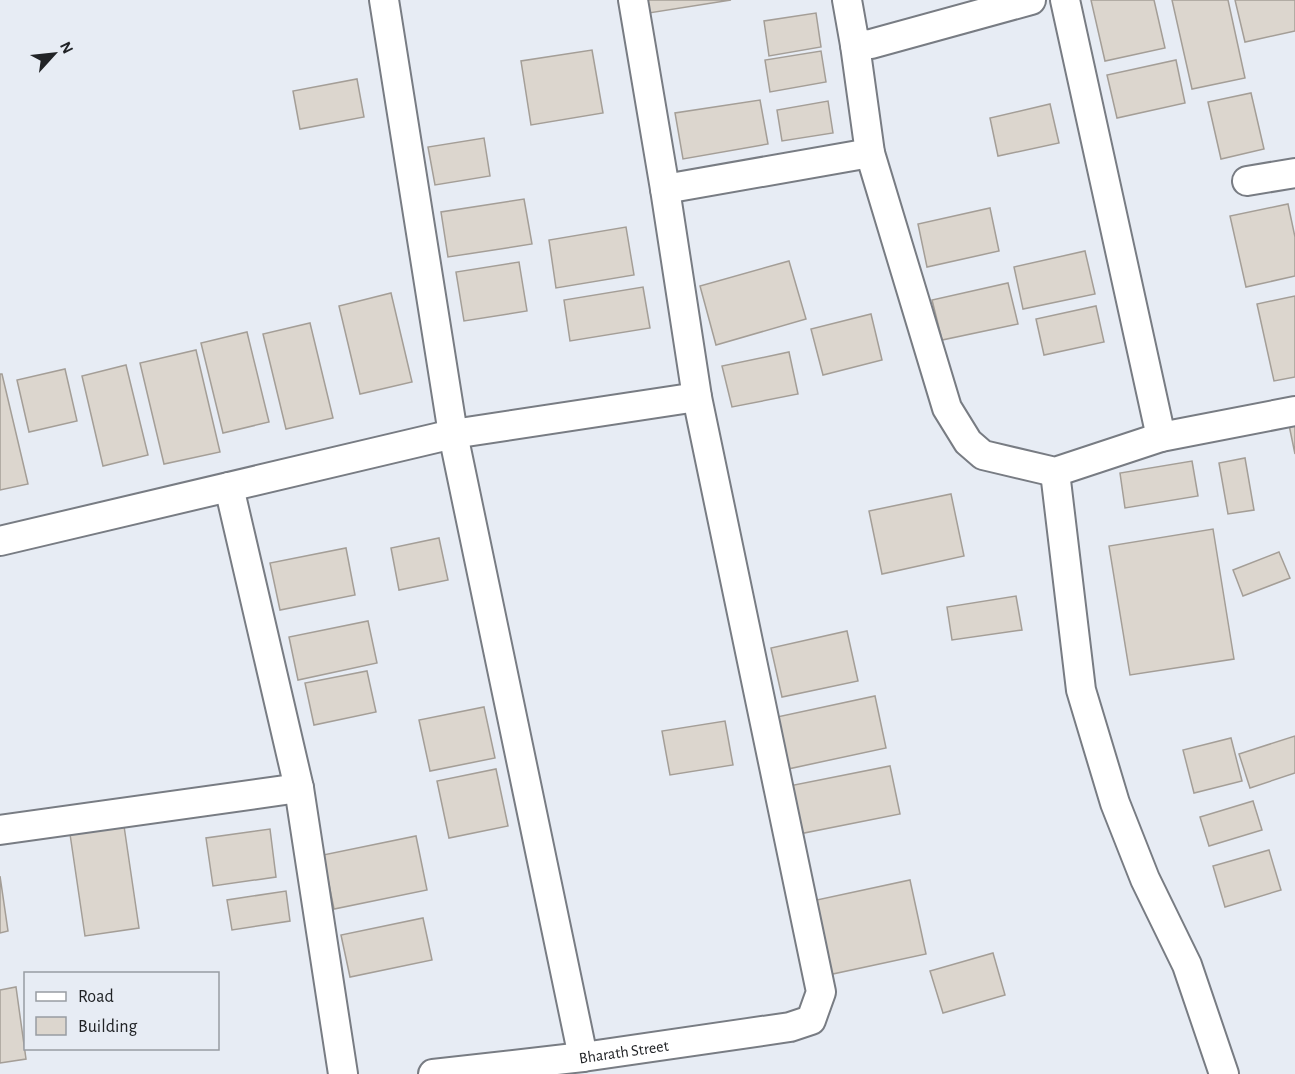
<svg xmlns="http://www.w3.org/2000/svg" width="1295" height="1074" viewBox="0 0 1295 1074" font-family="'Alegreya Sans',sans-serif">
<style>
.building{fill:#dcd6ce;stroke:#a49e97;stroke-width:1.5}
.lines{fill:none;stroke-linecap:round;stroke-linejoin:round}
.minor-casing{stroke:#787c83;stroke-width:32}
.minor{stroke:#fff;stroke-width:28}
.labels{text-anchor:middle;stroke-width:4.5;stroke-linejoin:round;paint-order:stroke}
.street-label{font-size:16px;fill:#212326;stroke:#e7ecf4}
</style>
<rect width="100%" height="100%" fill="#e7ecf4"/>
<g class="building">
<polygon points="647,0 731,0 649,13"/>
<polygon points="1091,0 1154,0 1165,48 1105,61"/>
<polygon points="1172,0 1228,0 1245,78 1192,89"/>
<polygon points="1235,0 1295,0 1295,31 1245,42"/>
<polygon points="816,13 821,47 769,56 764,21"/>
<polygon points="592,50 603,113 531,125 521,61"/>
<polygon points="821,51 826,82 770,92 765,60"/>
<polygon points="1176,60 1185,103 1117,118 1107,75"/>
<polygon points="357,79 364,117 300,129 293,91"/>
<polygon points="1251,93 1264,149 1221,159 1208,102"/>
<polygon points="760,100 768,144 683,159 675,113"/>
<polygon points="828,101 833,133 782,141 777,110"/>
<polygon points="1050,104 1059,143 998,156 990,118"/>
<polygon points="484,138 490,176 435,185 428,147"/>
<polygon points="524,199 532,244 448,257 441,212"/>
<polygon points="1288,204 1295,237 1295,276 1246,287 1230,216"/>
<polygon points="990,208 999,251 927,267 918,224"/>
<polygon points="626,227 634,275 556,288 549,240"/>
<polygon points="1085,251 1095,294 1023,309 1014,267"/>
<polygon points="789,261 806,319 716,345 700,286"/>
<polygon points="519,262 527,311 464,321 456,272"/>
<polygon points="1008,283 1018,324 942,340 932,300"/>
<polygon points="643,287 650,328 570,341 564,300"/>
<polygon points="391,293 412,382 360,394 339,306"/>
<polygon points="1295,296 1295,377 1274,381 1257,304"/>
<polygon points="1096,306 1104,342 1044,355 1036,319"/>
<polygon points="871,314 882,360 823,375 811,329"/>
<polygon points="310,323 333,418 286,429 263,334"/>
<polygon points="247,332 269,422 223,433 201,343"/>
<polygon points="196,350 220,452 164,464 140,363"/>
<polygon points="789,352 798,394 732,407 722,366"/>
<polygon points="126,365 148,455 103,466 82,376"/>
<polygon points="65,369 77,421 29,432 17,380"/>
<polygon points="0,374 2,374 28,484 0,490"/>
<polygon points="1295,424 1295,454 1289,425"/>
<polygon points="1245,458 1254,510 1228,514 1219,463"/>
<polygon points="1192,461 1198,496 1125,508 1120,473"/>
<polygon points="951,494 964,556 882,574 869,511"/>
<polygon points="1213,529 1234,659 1130,675 1109,546"/>
<polygon points="439,538 448,580 399,590 391,548"/>
<polygon points="346,548 355,595 280,610 270,563"/>
<polygon points="1279,552 1290,578 1243,596 1233,570"/>
<polygon points="1016,596 1022,630 952,640 947,607"/>
<polygon points="368,621 377,663 298,680 289,637"/>
<polygon points="847,631 858,681 782,697 771,648"/>
<polygon points="367,671 376,712 314,725 305,683"/>
<polygon points="875,696 886,748 788,769 777,717"/>
<polygon points="484,707 495,758 430,771 419,720"/>
<polygon points="725,721 733,765 670,775 662,731"/>
<polygon points="1295,736 1295,773 1250,788 1239,754"/>
<polygon points="1231,738 1242,781 1194,793 1183,750"/>
<polygon points="890,766 900,814 799,834 789,786"/>
<polygon points="496,769 508,826 449,838 437,781"/>
<polygon points="1253,801 1262,830 1209,846 1200,817"/>
<polygon points="124,826 139,928 85,936 70,834"/>
<polygon points="270,829 276,877 213,886 206,838"/>
<polygon points="416,836 427,890 334,909 323,855"/>
<polygon points="1269,850 1281,890 1225,907 1213,866"/>
<polygon points="0,876 8,931 0,933"/>
<polygon points="910,880 926,954 828,975 812,901"/>
<polygon points="286,891 290,921 232,930 227,900"/>
<polygon points="423,918 432,960 350,977 341,935"/>
<polygon points="993,953 1005,995 943,1013 930,971"/>
<polygon points="16,987 26,1059 0,1063 0,990"/>
</g>
<g class="lines">
<defs>
<g id="minor">
<polyline points="384,0 453,434 583,1057"/>
<polyline points="847,0 855,45 870,153 947,408 968,442 983,455 1055,472 1161,437 1295,411"/>
<polyline points="1065,0 1161,437"/>
<polyline points="855,45 871,44 1031,0"/>
<polyline points="1247,181 1295,173"/>
<polyline points="665,189 870,153"/>
<polyline points="1055,472 1081,690 1115,803 1145,879 1187,965 1224,1074"/>
<polyline points="229,487 299,788 343,1074"/>
<polyline points="0,541 453,434 697,397"/>
<polyline points="0,830 299,788"/>
<path id="s1" d="M433,1074L583,1057L790,1027L811,1020L821,992L697,397L665,189L633,0"/>
</g>
</defs>
<use href="#minor" class="minor-casing"/>
<use href="#minor" class="minor"/>
</g>
<g class="labels">
<g class="street-label">
<text dy="6" stroke="none"><textPath href="#s1" startOffset="192">Bharath Street</textPath></text>
</g>
</g>
<rect x="24" y="972" width="195" height="78" fill="#e7ecf4" stroke="#989ca2" stroke-width="1.5"/>
<rect x="36" y="992" width="30" height="9" fill="#ffffff" stroke="#989ca2" stroke-width="1.5"/>
<text x="78" y="1002" font-size="18" fill="#212326">Road</text>
<rect x="36" y="1017" width="30" height="18" fill="#dcd6ce" stroke="#989ca2" stroke-width="1.5"/>
<text x="78" y="1032" font-size="18" fill="#212326">Building</text>
<g transform="translate(54 54) rotate(63)" stroke="#e7ecf4" stroke-width="4.5" paint-order="stroke">
<path d="M0-4.5L10 22L0 15L-10 22Z" fill="#212326"/>
<text y="-9" font-size="16" font-weight="bold" text-anchor="middle" fill="#212326">N</text>
</g>
</svg>
